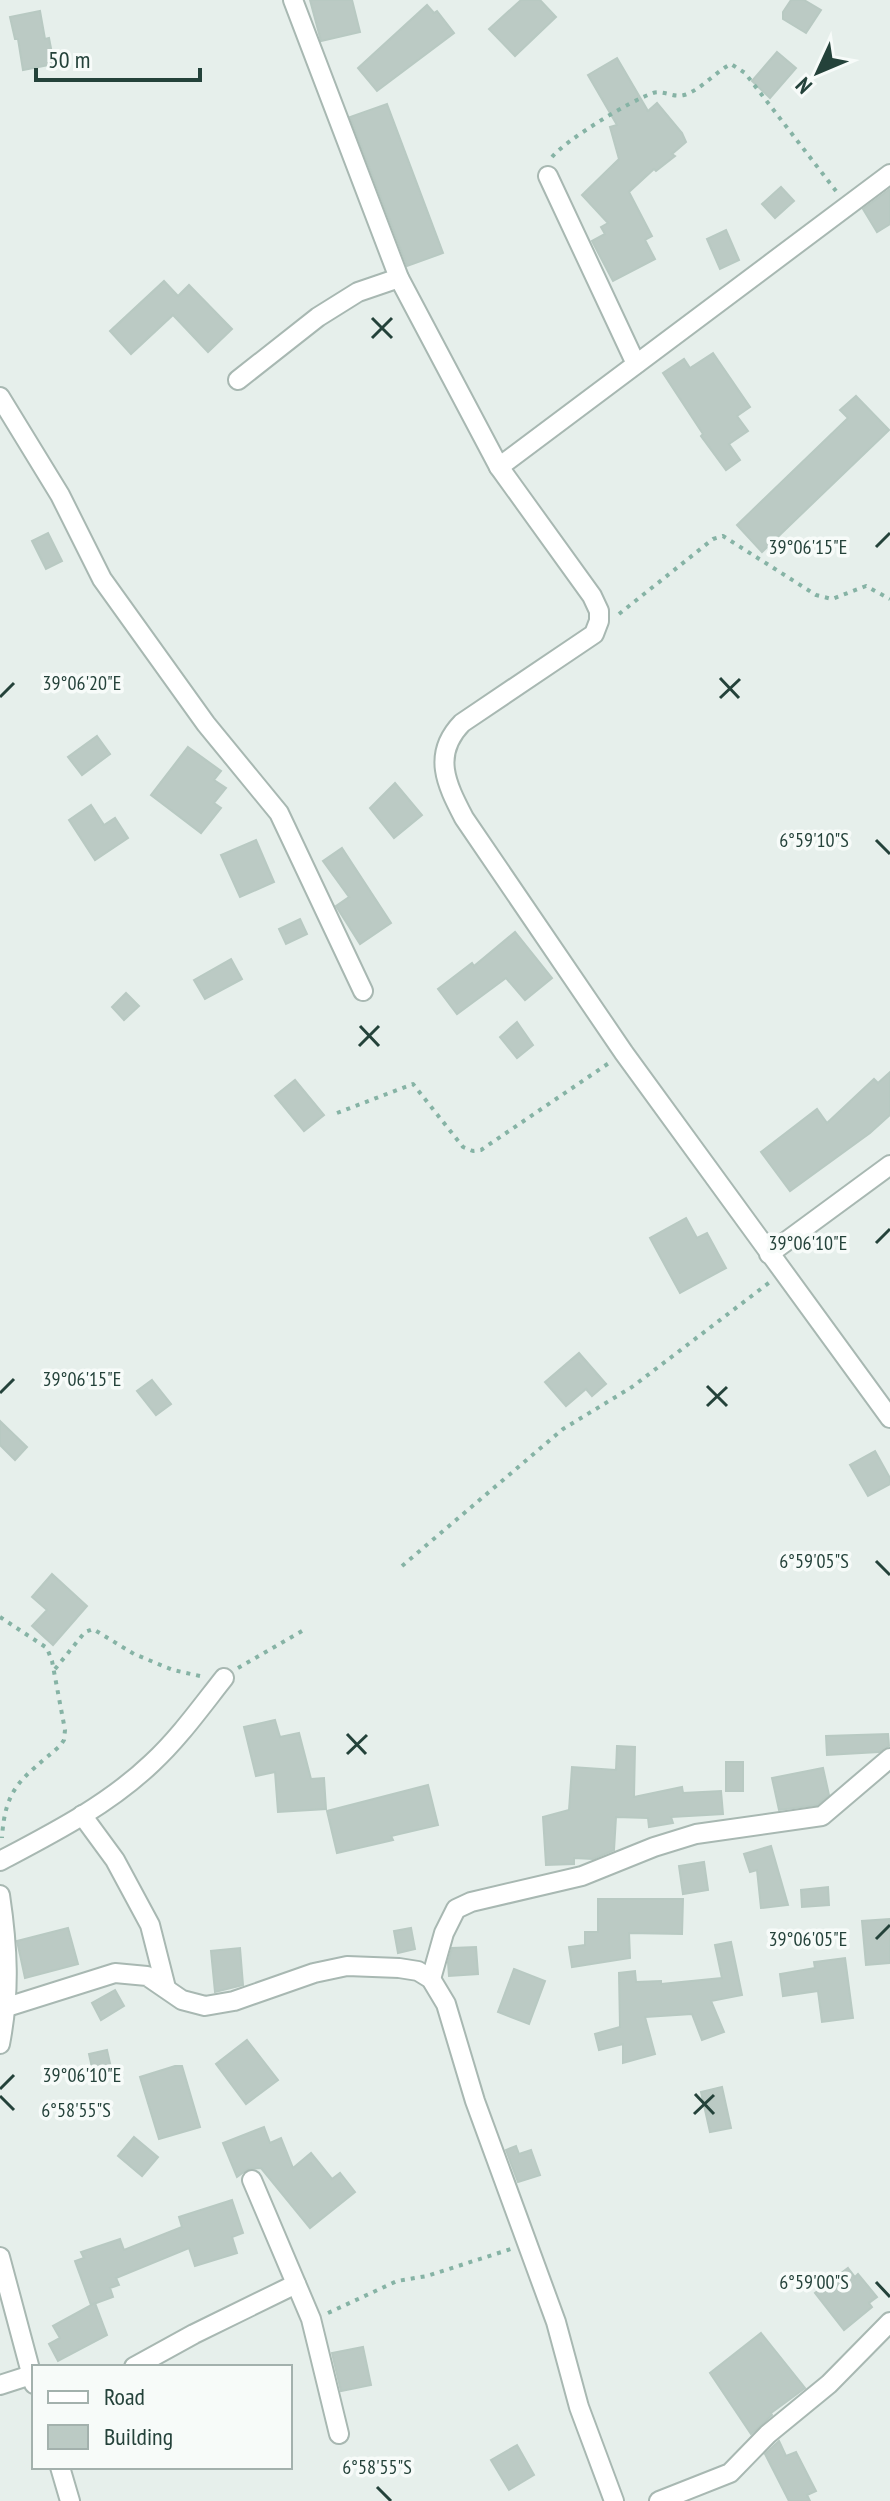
<svg xmlns="http://www.w3.org/2000/svg" width="890" height="2501" viewBox="0 0 890 2501" font-family="'PT Sans Narrow',sans-serif">
<style>
.building{fill:#bbcac4;stroke:#b8c9c2;stroke-width:2}
.lines{fill:none;stroke-linecap:round;stroke-linejoin:round}
.minor-casing{stroke:#a8b8b2;stroke-width:22}
.path{stroke:#86b3a5;stroke-width:4;stroke-dasharray:4 6;stroke-linecap:butt}
.minor{stroke:#fff;stroke-width:18}
.ticks{fill:none;stroke:#24423a;stroke-width:3}
.ticks-label{font-size:20px;text-anchor:middle;fill:#24423a;stroke:#f7fbf9;stroke-width:7;stroke-linejoin:round;paint-order:stroke}
</style>
<rect width="100%" height="100%" fill="#e6efeb"/>
<g class="building">
<polygon points="310,0 352,0 360,32 321,41"/>
<polygon points="521,0 540,0 556,17 515,56 489,29"/>
<polygon points="791,0 804,0 821,10 806,33 783,19 783,12"/>
<polygon points="427,5 434,13 437,11 454,33 377,91 358,68"/>
<polygon points="40,11 45,39 49,38 54,64 23,70 18,39 15,39 10,17"/>
<polygon points="777,52 796,68 770,98 752,81"/>
<polygon points="617,58 648,111 657,103 682,133 686,142 672,154 675,156 656,171 654,169 629,192 652,236 645,240 655,259 613,281 592,241 605,234 601,227 608,223 582,195 619,159 610,127 617,125 588,75"/>
<polygon points="387,104 443,253 407,266 350,117"/>
<polygon points="781,187 794,201 775,218 762,204"/>
<polygon points="890,189 890,224 877,232 863,209"/>
<polygon points="726,230 739,260 720,269 707,239"/>
<polygon points="164,281 178,296 189,285 232,329 208,352 173,315 131,354 110,331"/>
<polygon points="713,353 750,407 737,416 748,431 729,444 740,460 726,470 701,436 703,434 663,373 684,359 690,368"/>
<polygon points="856,396 889,430 762,552 737,525 848,418 840,410"/>
<polygon points="48,533 62,561 46,569 32,541"/>
<polygon points="97,736 110,754 82,775 68,757"/>
<polygon points="188,747 221,771 214,780 226,788 214,803 221,808 201,833 151,795"/>
<polygon points="395,783 422,815 394,838 370,808"/>
<polygon points="91,805 104,825 115,818 128,838 95,860 69,820"/>
<polygon points="256,840 274,882 240,897 221,855"/>
<polygon points="342,848 391,923 360,944 336,906 349,897 323,861"/>
<polygon points="300,919 307,934 286,944 279,929"/>
<polygon points="515,932 552,978 525,1000 506,978 457,1014 438,989 472,963 474,966"/>
<polygon points="231,959 242,979 205,999 194,980"/>
<polygon points="126,993 139,1006 124,1020 112,1007"/>
<polygon points="517,1022 533,1045 517,1058 500,1037"/>
<polygon points="890,1072 890,1115 870,1133 790,1191 761,1152 817,1109 827,1123 874,1079 878,1083"/>
<polygon points="295,1080 324,1115 304,1131 275,1096"/>
<polygon points="686,1218 697,1238 707,1233 726,1268 680,1293 650,1238"/>
<polygon points="579,1353 606,1384 592,1396 586,1389 566,1406 545,1382"/>
<polygon points="152,1380 171,1404 156,1415 137,1391"/>
<polygon points="0,1421 27,1447 15,1460 0,1445"/>
<polygon points="875,1451 890,1478 890,1484 868,1496 850,1465"/>
<polygon points="52,1574 87,1606 53,1645 32,1626 47,1610 32,1597"/>
<polygon points="275,1720 280,1737 299,1733 311,1779 324,1778 326,1809 278,1812 275,1772 256,1776 244,1727"/>
<polygon points="888,1734 889,1746 879,1752 827,1755 826,1736"/>
<polygon points="617,1746 635,1747 634,1797 682,1787 683,1793 721,1791 723,1814 671,1817 673,1823 649,1827 648,1818 616,1817 614,1850 593,1859 574,1858 574,1864 546,1865 543,1817 569,1810 572,1767 616,1770"/>
<rect x="726" y="1762" width="17" height="29"/>
<polygon points="823,1768 829,1795 817,1805 779,1810 772,1778"/>
<polygon points="428,1785 438,1825 391,1836 393,1840 337,1853 327,1811"/>
<polygon points="771,1846 788,1905 761,1908 757,1870 750,1872 744,1854"/>
<polygon points="704,1862 708,1890 683,1894 679,1866"/>
<polygon points="828,1887 829,1905 802,1907 801,1890"/>
<polygon points="598,1899 683,1899 682,1934 629,1933 630,1958 572,1967 569,1947 585,1945 585,1932 598,1932"/>
<polygon points="890,1919 890,1963 866,1965 862,1921"/>
<polygon points="68,1928 78,1964 25,1978 17,1941"/>
<polygon points="411,1928 415,1949 398,1953 394,1931"/>
<polygon points="731,1942 742,1995 711,2001 724,2032 702,2040 692,2014 645,2017 655,2054 623,2063 623,2044 599,2050 595,2034 620,2027 619,1973 635,1971 636,1982 661,1981 661,1984 722,1978 715,1945"/>
<polygon points="476,1947 478,1974 449,1976 448,1962 452,1948"/>
<polygon points="240,1948 243,1985 215,1992 211,1951"/>
<polygon points="845,1958 853,2018 822,2022 818,1991 783,1996 780,1974 815,1968 814,1962"/>
<polygon points="514,1969 545,1981 529,2024 498,2012"/>
<polygon points="115,1990 124,2006 101,2020 92,2003"/>
<polygon points="247,2040 278,2080 246,2104 216,2064"/>
<polygon points="107,2050 111,2068 93,2072 89,2054"/>
<polygon points="175,2066 182,2066 200,2127 159,2139 140,2077"/>
<polygon points="722,2087 731,2128 710,2132 701,2092"/>
<polygon points="264,2127 270,2143 281,2138 293,2168 311,2153 332,2179 340,2173 355,2192 310,2228 261,2168 248,2169 237,2177 223,2143"/>
<polygon points="134,2137 158,2157 142,2176 118,2156"/>
<polygon points="516,2146 519,2154 531,2150 540,2175 518,2182 506,2150"/>
<polygon points="232,2200 243,2233 232,2237 237,2253 195,2266 189,2248 116,2278 119,2285 110,2288 113,2297 91,2305 75,2261 84,2258 81,2252 120,2239 124,2250 182,2227 179,2217"/>
<polygon points="848,2268 855,2277 858,2274 877,2297 869,2303 872,2307 844,2330 815,2293"/>
<polygon points="95,2303 107,2335 58,2361 49,2344 60,2338 53,2326"/>
<polygon points="761,2333 805,2388 771,2413 772,2415 751,2434 710,2373"/>
<polygon points="363,2347 371,2385 341,2391 332,2353"/>
<polygon points="779,2441 786,2456 796,2452 816,2491 807,2495 810,2501 789,2501 765,2454"/>
<polygon points="517,2445 534,2475 509,2490 491,2460"/>
</g>
<g class="lines">
<defs>
<g id="minor">
<path d="M293,0L399,278L499,467L592,596L599,611V621L594,634L462,723C431,755 447,785 464,818L624,1053L890,1418"/>
<polyline points="548,176 636,364"/>
<polyline points="238,380 318,317 358,292 399,278"/>
<polyline points="0,397 60,495 102,579 206,724 279,813 363,991"/>
<polyline points="499,467 890,174"/>
<polyline points="769,1254 890,1165"/>
<polyline points="82,1815 115,1860 150,1925 166,1988"/>
<path d="M0,1861C53,1833 108,1805 152,1763C179,1738 201,1707 224,1678"/>
<path d="M0,1895C8,1948 10,1992 0,2044"/>
<polyline points="431,1979 444,1933 456,1909 471,1902 582,1876 654,1847 696,1834 822,1816 890,1758"/>
<polyline points="7,2007 115,1973 147,1976 182,2000 205,2006 234,2001 314,1973 347,1966 399,1968 418,1971 431,1979 446,2004 475,2101 556,2322 579,2407 614,2501"/>
<polyline points="252,2180 311,2319 339,2434"/>
<polyline points="0,2257 34,2384"/>
<polyline points="134,2367 194,2334 296,2284"/>
<polyline points="0,2385 31,2375"/>
<polyline points="60,2467 70,2501"/>
<polyline points="659,2501 730,2473 768,2434 829,2384 890,2322"/>
</g>
</defs>
<use href="#minor" class="minor-casing"/>
<g class="path">
<path d="M552,157C567,139 630,101 653,93C664,90 673,98 684,95C701,90 715,72 731,64L745,73L836,191"/>
<polyline points="619,614 713,539 723,536 816,595 832,599 866,586 890,599"/>
<polyline points="337,1113 413,1084 463,1147 473,1151 481,1150 609,1063"/>
<polyline points="402,1566 563,1429 632,1387 770,1282"/>
<path d="M0,1617L47,1648L52,1661L65,1730L64,1740L60,1746C23,1778 5,1786 2,1838"/>
<polyline points="238,1668 302,1631"/>
<polyline points="55,1669 85,1632 93,1629 134,1654 173,1670 200,1676"/>
<polyline points="328,2313 397,2281 427,2276 511,2249"/>
</g>
<use href="#minor" class="minor"/>
</g>
<path class="ticks" d="M372,318L392,338M372,338L392,318M876,547L890,533M720,678L739,698M0,697L14,683M720,698L740,679M876,840L890,854M360,1026L379,1046M359,1046L379,1026M876,1243L890,1229M707,1386L727,1406M0,1393L14,1379M707,1406L727,1387M876,1561L890,1575M347,1734L366,1754M347,1754L367,1735M876,1939L890,1925M0,2089L14,2075M695,2094L714,2114M0,2096L14,2110M694,2114L714,2095M876,2282L890,2297M377,2487L391,2501"/>
<g class="ticks-label">
<text x="808" y="554">39°06'15"E</text>
<text x="82" y="690">39°06'20"E</text>
<text x="814" y="847">6°59'10"S</text>
<text x="808" y="1250">39°06'10"E</text>
<text x="82" y="1386">39°06'15"E</text>
<text x="814" y="1568">6°59'05"S</text>
<text x="808" y="1946">39°06'05"E</text>
<text x="82" y="2082">39°06'10"E</text>
<text x="76" y="2117">6°58'55"S</text>
<text x="814" y="2289">6°59'00"S</text>
<text x="377" y="2474">6°58'55"S</text>
</g>
<rect x="32" y="2365" width="260" height="104" fill="#f7fbf9" stroke="#a3b1ad" stroke-width="2"/>
<rect x="48" y="2391" width="40" height="12" fill="#ffffff" stroke="#a3b1ad" stroke-width="2"/>
<text x="104" y="2405" font-size="24" fill="#24423a">Road</text>
<rect x="48" y="2425" width="40" height="24" fill="#bbcac4" stroke="#a3b1ad" stroke-width="2"/>
<text x="104" y="2445" font-size="24" fill="#24423a">Building</text>
<g transform="translate(818 72) rotate(226)" stroke="#f7fbf9" stroke-width="6" paint-order="stroke">
<path d="M0-6L14 30L0 20L-14 30Z" fill="#24423a"/>
<text y="-12" font-size="22" font-weight="bold" text-anchor="middle" fill="#24423a">N</text>
</g>
<path d="M36 68v12h164v-12" fill="none" stroke="#24423a" stroke-width="4"/>
<text x="48" y="68" font-size="24" fill="#24423a" stroke="#f7fbf9" stroke-width="6" paint-order="stroke">50 m</text>
</svg>
